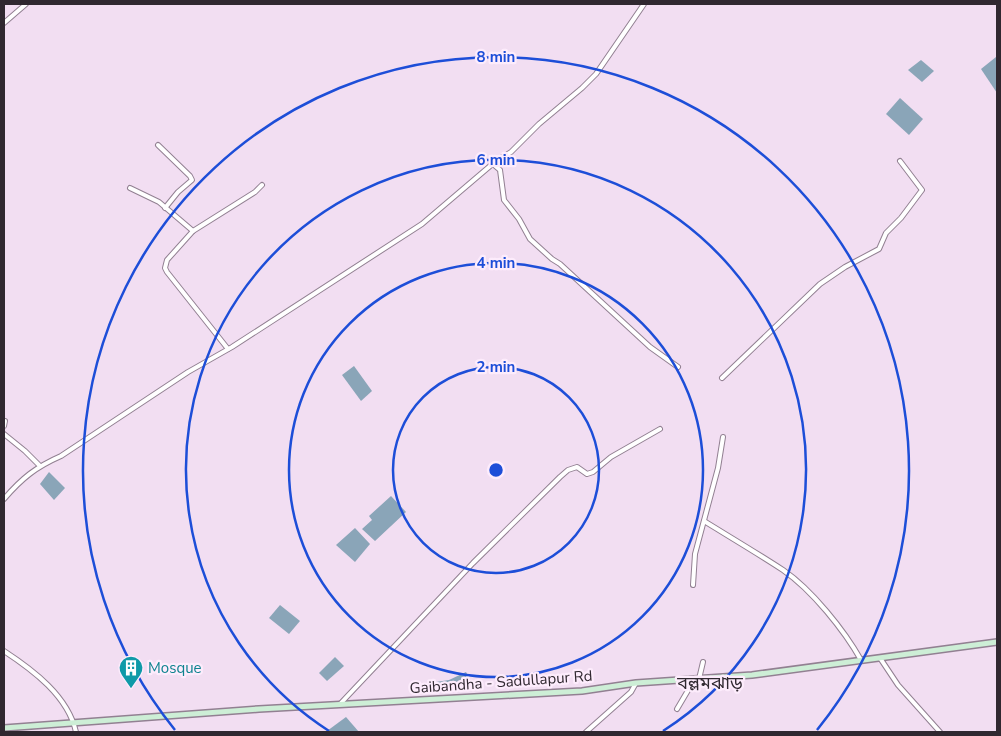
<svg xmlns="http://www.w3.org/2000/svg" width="1001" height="736" viewBox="0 0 1001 736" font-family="'Nunito Sans','Noto Sans Bengali',sans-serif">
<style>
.water{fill:#8aa5b8}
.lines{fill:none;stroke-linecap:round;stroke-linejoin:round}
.street-casing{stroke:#928092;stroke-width:6}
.secondary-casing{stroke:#928092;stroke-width:8}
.street{stroke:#fff;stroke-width:4}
.secondary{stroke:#cdeed6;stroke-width:5}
.ring{fill:none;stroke:#1d4ed8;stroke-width:2.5}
.labels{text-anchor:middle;stroke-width:4.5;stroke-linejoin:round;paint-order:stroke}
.culture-label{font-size:15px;fill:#0d838f;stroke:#fdecfc;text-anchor:start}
.street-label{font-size:15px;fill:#302830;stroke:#fdecfc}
.quarter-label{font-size:18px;fill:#302830;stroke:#fdecfc}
.centre{fill:#1d4ed8;stroke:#fdecfc;stroke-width:2.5}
.ring-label{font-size:15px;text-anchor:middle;font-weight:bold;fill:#1d4ed8;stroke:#fdecfc;stroke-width:4.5;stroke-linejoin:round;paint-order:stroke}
</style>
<rect width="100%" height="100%" fill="#f2def2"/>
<g class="water">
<polygon points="996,57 997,58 997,93 981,69"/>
<polygon points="921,60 934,71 922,82 908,70"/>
<polygon points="900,98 923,119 909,135 886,114"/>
<polygon points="354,366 372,391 361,401 342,375"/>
<polygon points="49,472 65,488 54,500 40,484"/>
<polygon points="391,496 406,512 375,541 362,529 372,520 369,516"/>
<polygon points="355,528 370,544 355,562 336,545"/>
<polygon points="280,605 300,621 289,634 269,618"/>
<polygon points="335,657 344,666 327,681 319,673"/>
<polygon points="466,672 471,681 473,689 431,693 429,683 449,680"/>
<polygon points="346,717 359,732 329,732 327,731"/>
</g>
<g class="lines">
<defs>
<g id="street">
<polyline points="4,23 26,4"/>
<polyline points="158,145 190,176 192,180 178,192 165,208"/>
<polyline points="493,164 500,170 504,200 519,219 530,239 552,259 560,264 650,347 678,367"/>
<polyline points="130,188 159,202 193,231"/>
<polyline points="228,349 167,272 165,268 167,260 193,231 255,192 262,185"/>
<polyline points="722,378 820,284 845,267 879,249 886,233 901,218 922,190 900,161"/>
<polyline points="4,426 5,421"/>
<polyline points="4,434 25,451 40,466"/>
<path d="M4,499C22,478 36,467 61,456L188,372L232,347L422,224L496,161L511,152L539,124L582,88L596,74L644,4"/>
<path d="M704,521C730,537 757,553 783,570C812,590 844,630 861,660"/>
<polyline points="693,585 695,554 718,468 723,437"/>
<path d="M4,651C33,670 68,696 76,732"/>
<polyline points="880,658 898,685 940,732"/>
<polyline points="699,679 703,662"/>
<polyline points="340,704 473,563 560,477 568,470 577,467 587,474 593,472 611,457 660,429"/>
<polyline points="677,709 690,687 692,679"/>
<polyline points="586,732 631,692 636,683"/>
</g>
<polyline id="secondary" points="4,728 259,709 582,691 636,683 752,675 997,642"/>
</defs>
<use href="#street" class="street-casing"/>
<use href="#secondary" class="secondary-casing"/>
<use href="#street" class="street"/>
<use href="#secondary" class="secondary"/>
</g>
<g class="ring">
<circle cx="496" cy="470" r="103"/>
<circle cx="496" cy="470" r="207"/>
<path d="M329 731A310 310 0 1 1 663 731"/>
<path d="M175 730A413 413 0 1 1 817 730"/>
</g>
<defs>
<symbol id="building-pin" viewBox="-11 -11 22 30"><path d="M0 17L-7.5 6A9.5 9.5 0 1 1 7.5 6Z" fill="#0f9aa8" stroke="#fdecfc"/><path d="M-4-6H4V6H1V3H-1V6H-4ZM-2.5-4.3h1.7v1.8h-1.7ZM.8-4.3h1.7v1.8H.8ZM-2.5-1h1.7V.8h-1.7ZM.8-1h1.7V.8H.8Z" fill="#fff"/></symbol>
</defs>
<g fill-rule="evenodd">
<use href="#building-pin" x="117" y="654" width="28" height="38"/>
</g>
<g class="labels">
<g class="culture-label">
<text x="148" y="673">Mosque</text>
</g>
<g class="street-label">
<text transform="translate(501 682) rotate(-4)" y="5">Gaibandha - Sadullapur Rd</text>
</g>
<g class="quarter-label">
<text x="710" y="689">বল্লমঝাড়</text>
</g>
</g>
<circle cx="496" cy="470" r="8" class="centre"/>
<g class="ring-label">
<text x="496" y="62">8 min</text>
<text x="496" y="165">6 min</text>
<text x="496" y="268">4 min</text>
<text x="496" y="372">2 min</text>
</g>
<rect width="1001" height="736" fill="none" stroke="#302830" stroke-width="10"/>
</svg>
